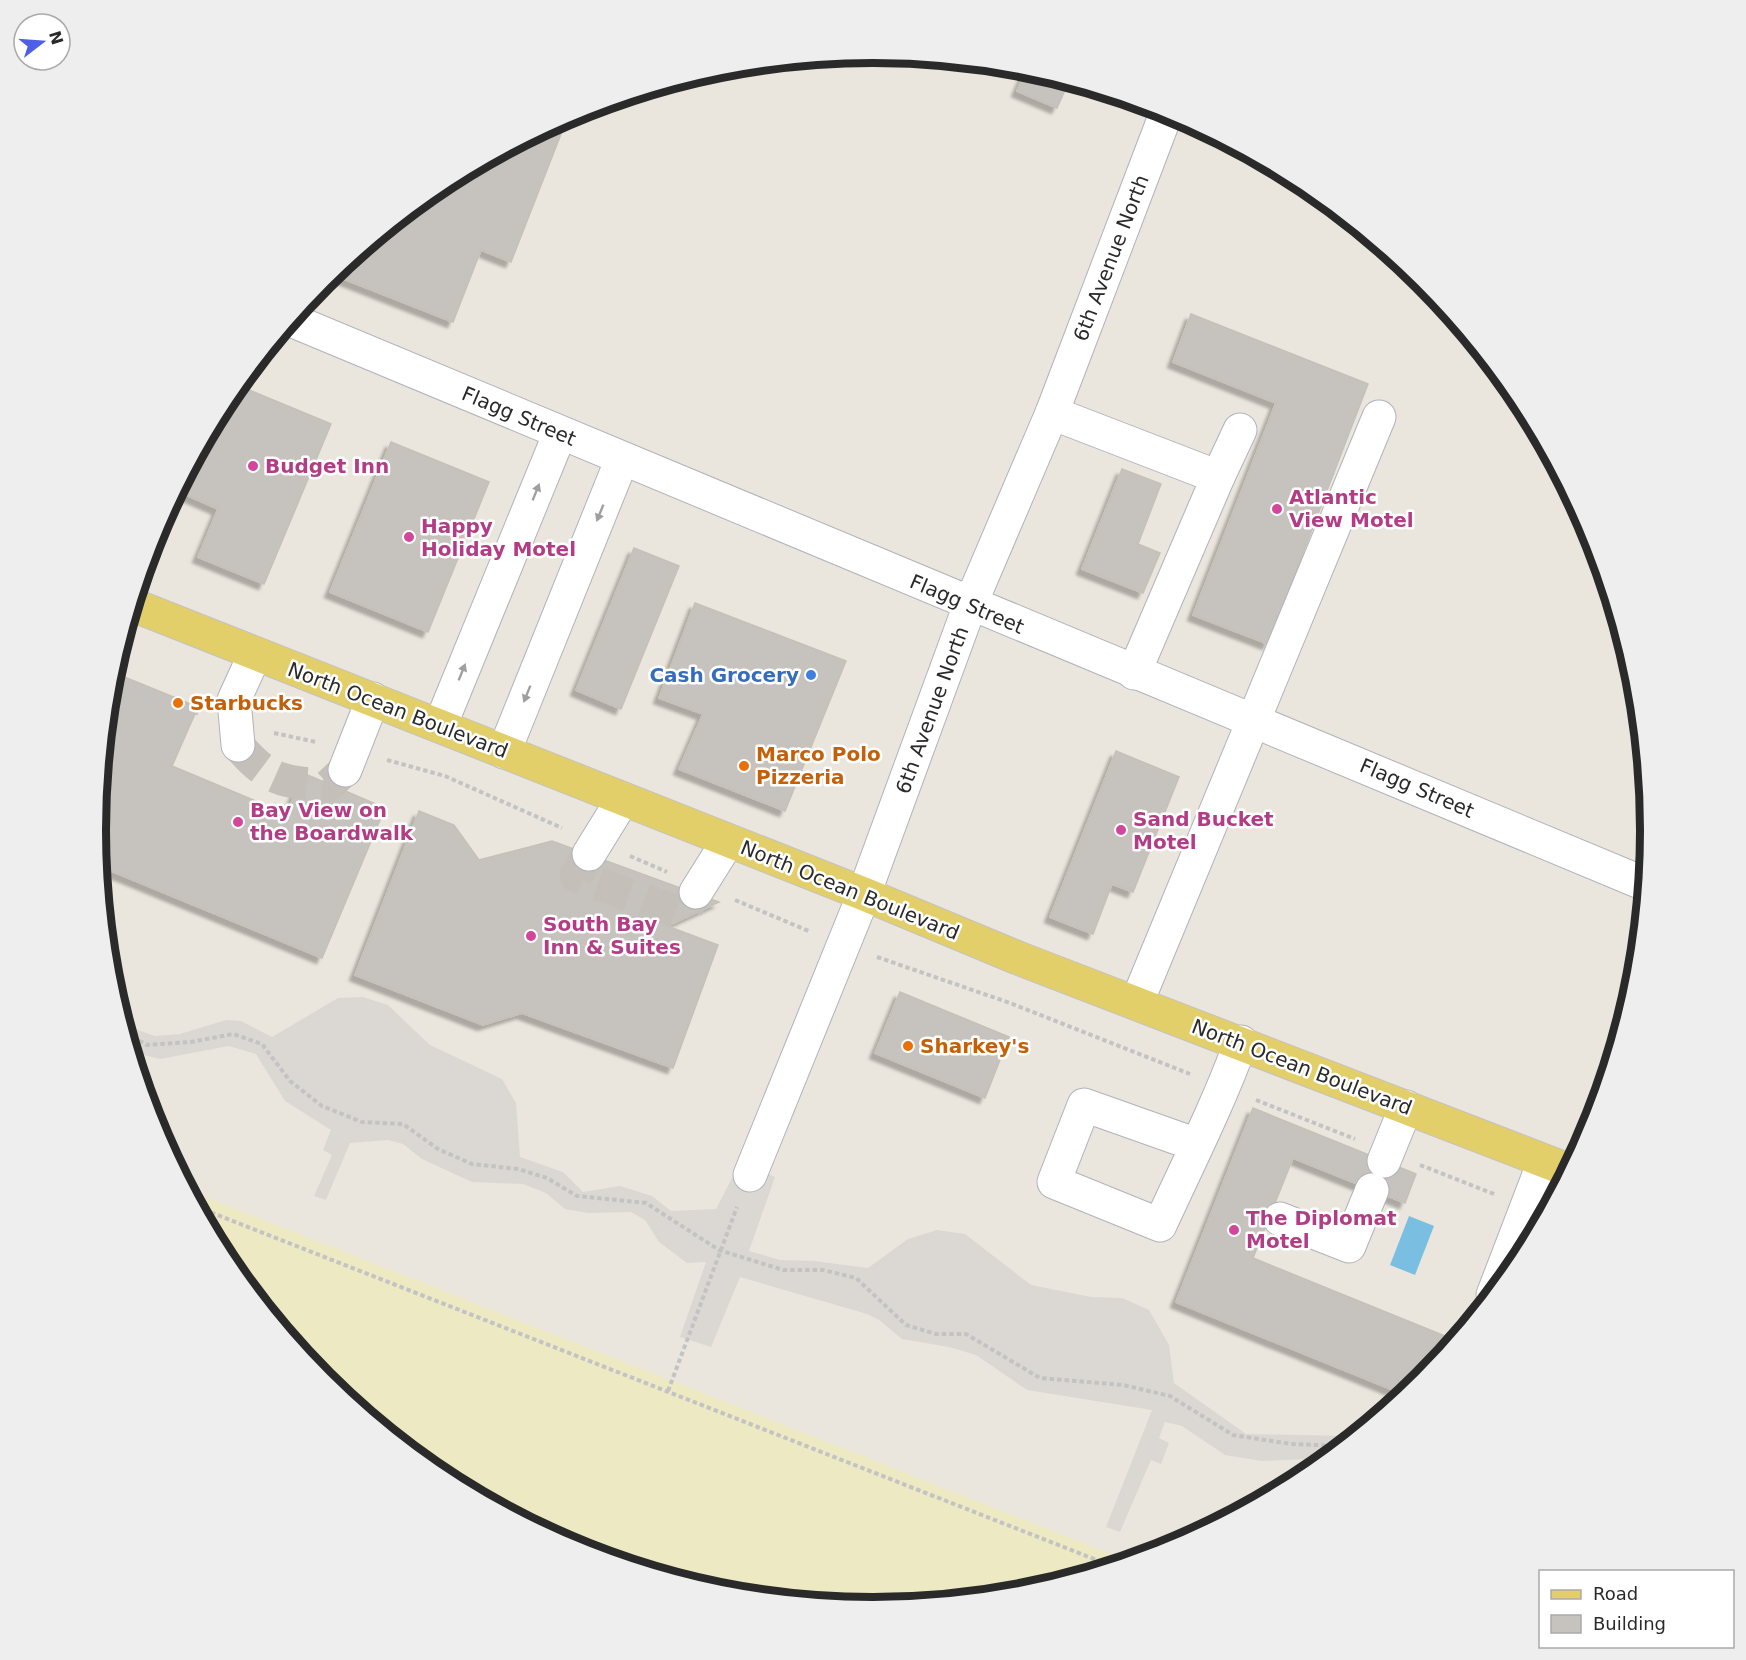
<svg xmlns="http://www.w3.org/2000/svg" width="1746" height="1660" viewBox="0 0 1746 1660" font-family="'DejaVu Sans',sans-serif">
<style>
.sand{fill:#ece9c3}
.plaza{fill:#dbd8d3}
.water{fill:#7abfe2}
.building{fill:#c6c2bd;stroke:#c6c1b7;stroke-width:1.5;filter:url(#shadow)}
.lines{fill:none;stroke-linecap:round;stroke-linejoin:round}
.minor-tunnel{stroke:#c4c0b9;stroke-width:33;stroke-dasharray:33 16;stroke-linecap:butt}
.minor-casing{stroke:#b1b2bc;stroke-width:35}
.major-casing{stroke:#c3c3c3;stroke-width:35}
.path{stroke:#c3c3c3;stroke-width:4;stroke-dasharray:4.5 3;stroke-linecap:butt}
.minor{stroke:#fff;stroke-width:33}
.major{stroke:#e2cf6a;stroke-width:33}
.oneway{fill:#9f9f9f}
.hotel-dot{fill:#d1479c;stroke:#fff;stroke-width:2}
.shop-dot{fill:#3f7fe0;stroke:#fff;stroke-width:2}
.food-dot{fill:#e8710a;stroke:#fff;stroke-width:2}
.labels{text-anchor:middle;stroke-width:5;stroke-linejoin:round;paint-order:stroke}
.street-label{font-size:20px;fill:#2a2a2a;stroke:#fff}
.hotel-label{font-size:20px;font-weight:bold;fill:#b23c85;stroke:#fff;text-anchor:start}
.shop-label{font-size:20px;font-weight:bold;fill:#366cbe;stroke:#fff;text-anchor:end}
.food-label{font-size:20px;font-weight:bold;fill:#c56008;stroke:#fff;text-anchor:start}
.rim{fill:none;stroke:#2a2a2a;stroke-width:8}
</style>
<defs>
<filter id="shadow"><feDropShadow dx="-5.5" dy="5.5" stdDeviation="1.5" flood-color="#0004"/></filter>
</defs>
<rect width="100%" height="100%" fill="#eae6dd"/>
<polygon class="sand" points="188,1190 1129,1561 1024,1593 873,1607 721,1592 575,1548 441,1476 323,1380 226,1262"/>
<polygon class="plaza" points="363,997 388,1005 430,1045 502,1079 516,1103 520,1157 563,1172 583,1192 620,1186 652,1196 671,1211 716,1209 741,1161 775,1177 749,1251 780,1260 814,1261 868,1268 908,1239 937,1230 965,1234 1031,1285 1091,1297 1122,1298 1149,1310 1169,1345 1174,1383 1246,1434 1354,1436 1327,1458 1262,1461 1225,1455 1182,1426 1165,1422 1159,1438 1169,1443 1161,1464 1151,1460 1120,1532 1106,1527 1152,1410 1027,1390 976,1355 949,1347 902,1339 879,1320 867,1314 740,1277 711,1347 680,1337 706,1262 687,1263 659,1242 645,1220 631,1212 588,1213 565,1209 546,1193 523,1184 472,1182 422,1159 403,1144 388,1140 350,1143 326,1200 314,1196 332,1155 323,1150 331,1130 285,1101 256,1054 229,1046 160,1059 132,1052 121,1017 138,1030 155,1036 180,1034 226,1020 241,1021 272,1037 338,998"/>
<polygon class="water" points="1409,1216 1434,1226 1415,1275 1390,1265"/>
<g class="building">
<polygon points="1027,68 1069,81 1057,108 1017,91"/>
<polygon points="568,116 511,262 481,250 453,322 331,274 441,183"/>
<polygon points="1191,314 1368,384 1268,644 1193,615 1276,403 1173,362"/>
<polygon points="237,385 331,424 264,584 198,557 218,509 182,493 205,438 227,398"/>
<polygon points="391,442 489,482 428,632 330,592"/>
<polygon points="1122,469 1161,484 1138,544 1160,553 1143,593 1082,569"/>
<polygon points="634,548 679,566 621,709 576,690"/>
<polygon points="695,603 846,661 785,811 679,769 703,714 659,698"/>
<polygon points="112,672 198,707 172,766 287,814 303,773 385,808 322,958 99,866 96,830"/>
<polygon points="1116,751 1179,777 1133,892 1112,884 1093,934 1050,917"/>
<polygon points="419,811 454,825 479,860 552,841 719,902 667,926 718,945 673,1068 522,1013 483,1025 355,975"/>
<polygon points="900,992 1009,1037 985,1098 875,1053"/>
<polygon points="1253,1108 1416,1174 1405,1203 1293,1158 1253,1258 1455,1340 1423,1380 1405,1395 1176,1302"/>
</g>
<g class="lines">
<g class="minor-tunnel">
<path d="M238,745C268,781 285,783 329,785L345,770"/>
<polyline points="589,854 576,876 683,914 696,892"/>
</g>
<defs>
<g id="minor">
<polyline points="291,320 1645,884"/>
<polyline points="1052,413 1218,477 1134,673"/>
<polyline points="1218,477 1240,430"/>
<polyline points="440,726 560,433"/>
<polyline points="238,745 234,700 255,654"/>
<polyline points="504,752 622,459"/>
<polyline points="345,770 373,699"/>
<polyline points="589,854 623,799"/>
<polyline points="696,892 728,841"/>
<polyline points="1137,1002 1379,417"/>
<path d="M1197,1145L1084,1105L1054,1182L1160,1225C1188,1164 1218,1105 1241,1042"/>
<polyline points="1384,1161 1406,1107"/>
<polyline points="750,1175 864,894 970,605 1052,413 1167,111"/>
<polyline points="1280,1219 1349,1246 1372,1190"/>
<polyline points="1493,1295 1544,1162"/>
</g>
<polyline id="major" points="133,605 864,894 1018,958 1568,1170"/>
</defs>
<use href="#minor" class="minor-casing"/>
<use href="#major" class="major-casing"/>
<g class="path">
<polyline points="110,679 199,714"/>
<polyline points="274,733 316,742"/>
<polyline points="387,760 445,776 562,828"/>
<polyline points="630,856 667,872"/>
<polyline points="735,900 811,932"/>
<polyline points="877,957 1010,1003 1190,1074"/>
<polyline points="126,1033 147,1045 191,1042 233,1034 262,1044 290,1081 322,1106 362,1122 403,1124 438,1149 472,1164 518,1169 547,1178 577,1196 646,1203 719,1250 783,1270 823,1270 856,1278 906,1325 936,1334 966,1334 1040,1378 1123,1385 1170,1396 1233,1435 1291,1444 1342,1446"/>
<polyline points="1256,1100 1355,1139"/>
<polyline points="1420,1165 1494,1194"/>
<polyline points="197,1207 1112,1566"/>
<polyline points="668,1391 737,1207"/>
</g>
<use href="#minor" class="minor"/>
<use href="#major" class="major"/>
</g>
<defs><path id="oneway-solid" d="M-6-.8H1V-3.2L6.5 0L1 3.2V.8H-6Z" transform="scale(1.5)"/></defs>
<g class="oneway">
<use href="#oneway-solid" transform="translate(536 492) rotate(-68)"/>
<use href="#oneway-solid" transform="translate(600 513) rotate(112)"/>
<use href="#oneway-solid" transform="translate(462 672) rotate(-68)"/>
<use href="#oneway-solid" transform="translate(527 694) rotate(112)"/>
</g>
<g class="hotel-dot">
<circle cx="253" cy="466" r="6"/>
<circle cx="1277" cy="509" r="6"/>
<circle cx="409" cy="537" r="6"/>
<circle cx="238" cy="822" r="6"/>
<circle cx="1121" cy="830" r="6"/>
<circle cx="531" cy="936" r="6"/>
<circle cx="1234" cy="1230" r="6"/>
</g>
<circle class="shop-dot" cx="811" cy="675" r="6"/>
<g class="food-dot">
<circle cx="178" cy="703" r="6"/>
<circle cx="744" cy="766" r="6"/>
<circle cx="908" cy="1046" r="6"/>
</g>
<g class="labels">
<g class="street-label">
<text transform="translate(1111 258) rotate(-69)" y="7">6th Avenue North</text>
<text transform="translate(519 416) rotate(23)" y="7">Flagg Street</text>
<text transform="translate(967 604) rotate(23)" y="7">Flagg Street</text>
<text transform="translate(398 710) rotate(21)" y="7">North Ocean Boulevard</text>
<text transform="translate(932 710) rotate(-70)" y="7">6th Avenue North</text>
<text transform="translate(1417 788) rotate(23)" y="7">Flagg Street</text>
<text transform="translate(850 890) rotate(22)" y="7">North Ocean Boulevard</text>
<text transform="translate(1302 1067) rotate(21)" y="7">North Ocean Boulevard</text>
</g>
<g class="hotel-label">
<text x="265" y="473">Budget Inn</text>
<text x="1289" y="504">Atlantic<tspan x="1289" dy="23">View Motel</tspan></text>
<text x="421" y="533">Happy<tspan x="421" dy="23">Holiday Motel</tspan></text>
<text x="250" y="817">Bay View on<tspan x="250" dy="23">the Boardwalk</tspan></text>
<text x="1133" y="826">Sand Bucket<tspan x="1133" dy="23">Motel</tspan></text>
<text x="543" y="931">South Bay<tspan x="543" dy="23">Inn &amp; Suites</tspan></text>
<text x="1246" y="1225">The Diplomat<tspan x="1246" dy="23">Motel</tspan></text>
</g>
<g class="shop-label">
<text x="799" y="682">Cash Grocery</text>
</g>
<g class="food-label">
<text x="190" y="710">Starbucks</text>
<text x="756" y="761">Marco Polo<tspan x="756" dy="23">Pizzeria</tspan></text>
<text x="920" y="1053">Sharkey's</text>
</g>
</g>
<path d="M0 0H1746V1660H0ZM106 830a767 767 0 1 1 1534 0a767 767 0 1 1-1534 0Z" fill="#eee" fill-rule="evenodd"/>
<path class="rim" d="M106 830a767 767 0 1 1 1534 0a767 767 0 1 1-1534 0Z"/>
<rect x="1539" y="1570" width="195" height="78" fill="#ffffff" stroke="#aaaaaa" stroke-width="1.5"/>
<rect x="1551" y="1590" width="30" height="9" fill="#e2cf6a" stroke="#aaaaaa" stroke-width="1.5"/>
<text x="1593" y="1600" font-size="18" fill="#2a2a2a">Road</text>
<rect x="1551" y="1615" width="30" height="18" fill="#c6c2bd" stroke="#aaaaaa" stroke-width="1.5"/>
<text x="1593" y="1630" font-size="18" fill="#2a2a2a">Building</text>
<g transform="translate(42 42) rotate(73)"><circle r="28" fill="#ffffff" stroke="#aaaaaa" stroke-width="1.5"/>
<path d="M0-4.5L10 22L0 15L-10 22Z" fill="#4d5fe7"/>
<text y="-9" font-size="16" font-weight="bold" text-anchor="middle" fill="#2a2a2a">N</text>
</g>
</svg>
